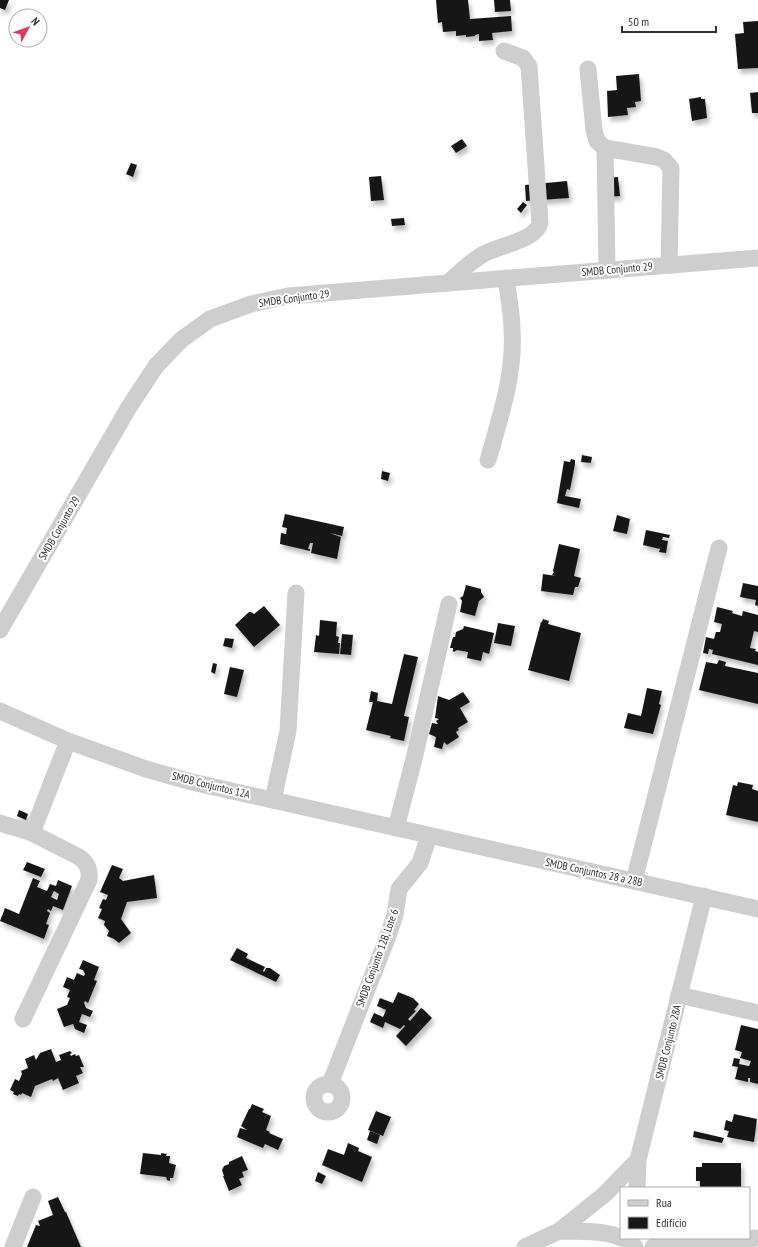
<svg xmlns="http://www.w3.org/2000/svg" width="758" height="1247" viewBox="0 0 758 1247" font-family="'PT Sans Narrow',sans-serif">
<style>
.building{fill:#181818;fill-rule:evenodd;filter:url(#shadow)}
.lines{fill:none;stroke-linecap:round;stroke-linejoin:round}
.minor{stroke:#cecece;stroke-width:17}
.labels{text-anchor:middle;stroke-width:4;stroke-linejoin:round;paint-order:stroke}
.street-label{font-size:11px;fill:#313131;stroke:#fff}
</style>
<defs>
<filter id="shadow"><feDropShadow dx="2.5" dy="4.5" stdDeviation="2" flood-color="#0004"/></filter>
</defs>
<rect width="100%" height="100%" fill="#fff"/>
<g class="building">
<polygon points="0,0 9,0 5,10 0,8"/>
<polygon points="436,0 468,0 470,19 511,16 512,31 492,33 493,40 479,41 479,34 475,35 475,36 466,37 466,35 456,36 456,31 443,32 442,22 438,23"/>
<polygon points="494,0 510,0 511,11 495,12"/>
<polygon points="758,21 758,68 738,69 735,34 744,33 743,22"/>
<polygon points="639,74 641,101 635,102 636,107 627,108 628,115 608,117 607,91 617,90 616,76"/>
<polygon points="758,92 758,113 752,113 750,93"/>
<polygon points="701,97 701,99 705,99 707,118 692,121 689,99"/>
<polygon points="462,139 467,146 456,153 451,146"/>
<polygon points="131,163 137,165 133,177 126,174"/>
<polygon points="381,176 384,200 371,201 369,177"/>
<polygon points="618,177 620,196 605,197 609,178"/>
<polygon points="567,181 569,198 526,201 525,185"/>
<polygon points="523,202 527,205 521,213 517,209"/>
<polygon points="404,218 405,225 392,226 391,219"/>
<polygon points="582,455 592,457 591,463 581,462"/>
<polygon points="571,459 575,460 575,464 570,490 567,489 565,496 581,499 579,508 557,503 564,461 570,462"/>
<polygon points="382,471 390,473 388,481 381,479"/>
<polygon points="285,514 344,527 342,536 329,533 341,537 337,559 311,553 313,543 310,543 308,549 310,549 310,551 280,544 281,533 286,534 287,528 282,527"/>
<polygon points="617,515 630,519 627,534 613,531"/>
<polygon points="646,530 670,535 669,538 663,537 662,540 668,541 666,553 659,552 660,549 643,545"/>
<polygon points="559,544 580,549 574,576 581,578 578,587 575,587 573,595 541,591 543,574 556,576 552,575 553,573 554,573 553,571"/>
<polygon points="743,583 758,586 758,606 755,605 756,600 740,597"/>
<polygon points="466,585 481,589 481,592 484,597 479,601 475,616 460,612 462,601 460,598 463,596"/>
<polygon points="264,606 280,625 254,647 235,625 249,612 251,612 254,614"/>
<polygon points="717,607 733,611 732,613 742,616 743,611 758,615 758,632 754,631 750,648 756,649 755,651 758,652 758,665 712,654 713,650 709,649 708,654 703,653 706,637 714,639 716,632 720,632 722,624 714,622"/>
<polygon points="543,619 549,621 548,624 581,633 569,681 528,670 541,622 542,622"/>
<polygon points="320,620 337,622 336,636 339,637 338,643 340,643 339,654 314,652 316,635 319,636"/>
<polygon points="498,623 515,626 511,646 494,643"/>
<polygon points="464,626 494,633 489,654 483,652 481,661 467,658 468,652 457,650 454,652 453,651 453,648 450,648 453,637 455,637 456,632 463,629"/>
<polygon points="342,634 353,635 351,655 340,654"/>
<polygon points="225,638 234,639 232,648 223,646"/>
<polygon points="404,654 418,657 404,716 409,717 404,741 390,738 391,736 366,730 373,702 369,702 371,691 378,693 377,701 392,704"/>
<polygon points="719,660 726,662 725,666 758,673 758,704 699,690 706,662 717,664"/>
<polygon points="213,663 217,664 215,674 211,672"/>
<polygon points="230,667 244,670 237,697 224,694"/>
<polygon points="647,688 662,691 659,704 661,705 653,734 624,728 628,713 641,716"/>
<polygon points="463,692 470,702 460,708 468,722 458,728 459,730 456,732 459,737 447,745 444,742 442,749 434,747 436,737 429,734 432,723 438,724 436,721 439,719 435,718 438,696 449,700"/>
<polygon points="738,782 753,785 752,789 758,791 758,822 726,815 733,785 737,786"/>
<polygon points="19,810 28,814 26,820 17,816"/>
<polygon points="27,862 45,869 41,877 23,870"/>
<polygon points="112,865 123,869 119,878 123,881 154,875 157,898 127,902 121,919 131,933 119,943 114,939 107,936 109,931 104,925 105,921 98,918 102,909 99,908 103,899 106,900 108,895 100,892"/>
<path d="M33,878L40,881L37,887L47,891L50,884L56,886L58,880L72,886L63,910L53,906L51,911L48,909L47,911L50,913L46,924L49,925L44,939L0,921L5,908L19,914ZM54,891L59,894L57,900L51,897Z"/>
<polygon points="237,948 248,954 246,958 265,967 263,971 264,972 266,968 270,968 280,975 276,982 230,960"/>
<polygon points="83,960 99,967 94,980 97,981 88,1003 85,1001 84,1003 86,1008 93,1011 90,1017 82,1014 79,1022 87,1025 84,1033 75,1029 73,1024 64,1027 57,1009 67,1005 70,998 67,997 70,990 63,987 67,977 74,980 77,973 84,976 85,974 83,970 79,969"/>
<polygon points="398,992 413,998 419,1004 414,1010 416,1011 408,1019 410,1021 421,1008 423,1009 432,1018 406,1046 396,1036 405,1026 404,1025 400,1029 385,1022 383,1028 370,1022 374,1013 383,1017 386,1010 377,1006 380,998 393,1003"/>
<polygon points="741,1025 758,1029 758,1084 750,1082 750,1078 748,1078 748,1082 735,1079 738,1067 732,1066 734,1058 740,1059 739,1064 749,1066 751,1061 740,1058 742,1052 735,1050"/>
<polygon points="51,1049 56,1062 61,1060 59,1055 70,1051 72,1053 70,1054 71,1056 75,1054 76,1056 79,1055 84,1067 80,1067 83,1073 76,1076 79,1083 63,1090 58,1078 53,1081 52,1079 35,1086 31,1097 22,1093 21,1095 19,1094 18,1096 13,1094 14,1092 10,1090 15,1079 19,1081 22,1074 21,1071 28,1068 25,1059 34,1055 36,1060 40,1053"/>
<polygon points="252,1104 264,1109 262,1112 271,1116 266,1130 270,1132 269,1133 283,1139 278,1150 265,1144 263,1148 237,1137 240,1128 247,1130 241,1126 249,1109 250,1109"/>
<polygon points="376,1111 391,1117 383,1136 368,1130"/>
<polygon points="734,1114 757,1119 754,1142 727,1137 729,1131 724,1130 726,1120 732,1122"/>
<polygon points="370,1131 380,1135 377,1144 367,1140"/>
<polygon points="694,1131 724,1138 722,1143 693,1137"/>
<polygon points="348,1143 359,1148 358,1151 372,1157 362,1182 322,1165 328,1149 344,1155"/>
<polygon points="143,1153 161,1155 161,1153 167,1154 166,1156 170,1156 169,1163 176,1165 173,1178 170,1178 170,1181 167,1180 166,1177 140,1174"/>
<polygon points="242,1156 248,1170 242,1172 244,1177 239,1179 242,1185 229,1191 223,1176 224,1176 222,1170 224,1166 229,1164 229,1162"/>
<polygon points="702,1163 741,1163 741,1188 700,1188 700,1181 696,1181 696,1167 702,1167"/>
<polygon points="318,1172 326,1176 322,1184 315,1181"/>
<polygon points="58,1197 65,1212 66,1212 81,1247 27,1247 36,1225 40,1226 38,1221 53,1215 48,1201"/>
</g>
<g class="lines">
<g class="minor">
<polyline points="588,69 594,130 597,141 605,148 657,157 664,160 671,168 669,265"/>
<polyline points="605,148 607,270"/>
<path d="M449,282C459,273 470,262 482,255C498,245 536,241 540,223L529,66L523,58L504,51"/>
<path d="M488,460C500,418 515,374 512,330C512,313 508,295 506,278"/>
<polyline points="0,630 129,407 156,366 181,340 210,319 251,304 288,296 758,258"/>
<polyline points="0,711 68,741 146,769 192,782 758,909"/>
<polyline points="273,800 288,731 296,593"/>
<path d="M0,823L32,833L79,857C88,864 90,869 89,880L23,1019"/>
<polyline points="396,828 414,759 449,604"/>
<polyline points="32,833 68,741"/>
<polyline points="634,881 719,548"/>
<polyline points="679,995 758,1013"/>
<circle cx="328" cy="1098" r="14"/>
<polyline points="330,1084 388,936 395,915 399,889 420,863 429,836"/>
<polyline points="637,1188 638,1160 704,896"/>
<path d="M559,1231C583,1232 617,1228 635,1247"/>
<polyline points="13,1247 33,1197"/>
<polyline points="525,1247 559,1231 605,1194 638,1160"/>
<polyline points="653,1247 758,1238"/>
</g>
</g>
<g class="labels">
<g class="street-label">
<text transform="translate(617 269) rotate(-5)" y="4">SMDB Conjunto 29</text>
<text transform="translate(294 298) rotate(-8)" y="4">SMDB Conjunto 29</text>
<text transform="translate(59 528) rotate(-60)" y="4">SMDB Conjunto 29</text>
<text transform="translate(211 785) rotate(14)" y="4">SMDB Conjuntos 12A</text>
<text transform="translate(594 872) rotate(12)" y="4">SMDB Conjuntos 28 a 28B</text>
<text transform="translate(377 958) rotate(-70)" y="4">SMDB Conjunto 12B, Lote 6</text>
<text transform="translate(668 1042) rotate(-76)" y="4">SMDB Conjunto 28A</text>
</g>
</g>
<rect x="620" y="1187" width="130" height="52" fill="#ffffff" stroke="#adadad"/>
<rect x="628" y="1200" width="20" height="6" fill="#cecece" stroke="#adadad"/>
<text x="656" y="1207" font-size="12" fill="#313131">Rua</text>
<rect x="628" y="1217" width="20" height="12" fill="#181818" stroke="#adadad"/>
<text x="656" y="1227" font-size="12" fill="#313131">Edifício</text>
<g transform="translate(28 28) rotate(49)"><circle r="19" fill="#ffffff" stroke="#adadad"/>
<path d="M0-3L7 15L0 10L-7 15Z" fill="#df3b60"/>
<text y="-6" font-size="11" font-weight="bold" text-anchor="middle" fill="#313131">N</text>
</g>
<path d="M622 26v6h94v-6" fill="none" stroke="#313131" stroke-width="2"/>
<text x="628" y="26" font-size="12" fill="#313131" stroke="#ffffff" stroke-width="3" paint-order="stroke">50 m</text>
</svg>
